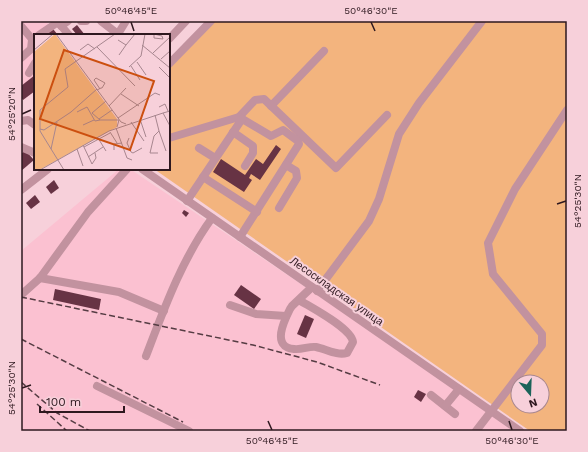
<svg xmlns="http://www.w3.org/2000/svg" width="588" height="452" viewBox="0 0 588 452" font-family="'Work Sans',sans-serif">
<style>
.built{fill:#fbc1d1}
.green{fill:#f3b47e;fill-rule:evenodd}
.building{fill:#673344}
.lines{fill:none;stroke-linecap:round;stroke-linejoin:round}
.minor{stroke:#c2929f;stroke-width:8}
.rail{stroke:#553c43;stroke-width:1.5;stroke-dasharray:6 3;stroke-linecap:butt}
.ticks{fill:none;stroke:#2e181f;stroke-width:1.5}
.labels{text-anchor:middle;stroke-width:4;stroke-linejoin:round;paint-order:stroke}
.street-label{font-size:11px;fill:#2e181f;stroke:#f7d0da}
.inset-road{fill:none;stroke:#a7868f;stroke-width:1}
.view{fill:#cc4f0f;fill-opacity:0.15;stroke:#cc4f0f;stroke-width:2}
.inset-edge{fill:none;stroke:#2e181f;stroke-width:2}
.neatline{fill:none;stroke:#2e181f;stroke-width:1.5}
.ticks-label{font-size:10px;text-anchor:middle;fill:#2e181f}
</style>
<rect width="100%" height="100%" fill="#f7d0da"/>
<g class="built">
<polygon points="21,21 46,21 58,35 35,35 35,91 23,100 21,97"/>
<polygon points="119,169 130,169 387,342 514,431 21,431 21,251"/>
</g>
<path class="green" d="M216,21H567V431H530L154,169H169V69ZM518,382H542V406H518Z"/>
<g class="building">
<polygon points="77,25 85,35 77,35 72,29"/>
<polygon points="53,29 58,35 45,35"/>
<polygon points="35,75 35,91 23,100 21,97 21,86"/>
<polygon points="276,145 281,149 260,180 251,174 249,178 252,180 244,192 213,172 221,159 245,175 256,159 263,164"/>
<polygon points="25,150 34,160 21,171 21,154"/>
<polygon points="54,180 59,188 51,194 46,187"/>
<polygon points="35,195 40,202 31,209 26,203"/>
<polygon points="184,210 189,213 186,217 182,213"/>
<polygon points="241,285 261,299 254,309 234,295"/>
<polygon points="55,289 101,299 99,310 53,300"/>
<polygon points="305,315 314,319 306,338 297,334"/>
<polygon points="418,390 426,394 421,402 414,397"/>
</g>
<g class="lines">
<g class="minor">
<polyline points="57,21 69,35"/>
<polyline points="81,21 86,21"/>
<polyline points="101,21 119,35"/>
<polyline points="21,26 32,39 35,48"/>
<polyline points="61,26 68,21"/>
<polyline points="118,34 126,21"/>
<polyline points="39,35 58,22"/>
<polyline points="169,39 186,21"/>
<polyline points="21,58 31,49 32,40"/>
<polyline points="169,64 211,21"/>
<polyline points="29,73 35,63"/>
<polyline points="271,106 324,51"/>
<polyline points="239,117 255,100 264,99 336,168 387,115"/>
<polyline points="21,121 28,120 35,125"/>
<polyline points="233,132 253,146 253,153 245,166"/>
<polyline points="169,138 239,117 271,136 283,130 298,141 299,144 240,237"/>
<polyline points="21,147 35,153"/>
<polyline points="199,148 215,158"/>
<polyline points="142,169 520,431"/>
<polyline points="203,177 257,212"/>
<polyline points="21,190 48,169"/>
<polyline points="187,201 242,119"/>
<polyline points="279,208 297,178 296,171 286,165"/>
<polyline points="40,278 119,292 164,311"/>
<polyline points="317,291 369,221 379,199 399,134 419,103 482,21"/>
<polyline points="21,295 40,278 88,212 127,169"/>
<path d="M299,300C312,308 351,328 353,342L347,353C337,356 326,349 316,347C309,346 302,350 294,349C271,347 284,321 290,309L292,306L312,287"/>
<polyline points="230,305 256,314 286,316"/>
<path d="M146,356C164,309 182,259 212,218"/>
<polyline points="97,386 189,431"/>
<polyline points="431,395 455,414"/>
<polyline points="445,406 459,389"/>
<polyline points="476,431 542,345 542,334 493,274 488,243 515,189 567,110"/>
</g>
<g class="rail">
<polyline points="21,297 253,345 317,362 380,385"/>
<polyline points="21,339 183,422"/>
<polyline points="21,382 57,413 90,431"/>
<polyline points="37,404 67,431"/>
</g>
</g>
<path class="ticks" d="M131,22L134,31M371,22L375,31M22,114L31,110M557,204L566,201M22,388L31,385M268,421L272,430M509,421L512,430"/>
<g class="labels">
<g class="street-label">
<text transform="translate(337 291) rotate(35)" y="4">Лесоскладская улица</text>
</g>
</g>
<g transform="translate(34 34)">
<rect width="136" height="136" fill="#f7d0da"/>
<path d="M21,0L83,85V93L5,136H0V18Z" fill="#f3b47e"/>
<path class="inset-road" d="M22,0L87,88L92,90M120,0L128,2L129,5L120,4V0M84,6L92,11L85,21M92,11L101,0M108,11L136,34M63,13L101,52M0,16L19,0M46,16L54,10L61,15M119,19L136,3M127,25L136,17M103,28L112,41M97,32L106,46M95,33L107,22L111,0M125,33L136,44M63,56L67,54H68L71,49L62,44L60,46L66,55M87,60L105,72M72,67L58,79L66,86H85L83,93M75,72L92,54M125,73L131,70L134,77M136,77L129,79L136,92M43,78L53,73L61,87L66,86M121,81L125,97L120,102L116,119H124M84,84L121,59L126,61M65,85L78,76M106,85L112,103M97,88L110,107M49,91L60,86M82,94L93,124L98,126M6,95L10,96L37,78L63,55M125,97L132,117M76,98L83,109M64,104L72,117M95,104L93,109L97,118L99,119L108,114M49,111L58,130L62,124L61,119M50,113L76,99M17,115L23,88M43,115L49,132M80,116V110L88,109M54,123L69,113M6,136L75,97L129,79M30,136L6,97V76L34,53L31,35L81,0"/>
<path class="view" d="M30,16L120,47L96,116L6,85Z"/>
<rect width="136" height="136" class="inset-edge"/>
</g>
<rect width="588" height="452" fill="none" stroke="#f7d0da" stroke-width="44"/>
<g transform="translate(530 394) rotate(161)"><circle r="19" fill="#f7d0da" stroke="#a7868f"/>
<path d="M0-3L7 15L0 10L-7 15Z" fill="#1b6359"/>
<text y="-6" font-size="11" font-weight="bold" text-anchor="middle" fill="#2e181f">N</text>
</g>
<path d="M40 406v6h84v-6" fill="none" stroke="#2e181f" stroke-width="2"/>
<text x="46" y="406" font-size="12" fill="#2e181f" stroke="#f7d0da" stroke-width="3" paint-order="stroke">100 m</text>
<rect x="22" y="22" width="544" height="408" class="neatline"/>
<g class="ticks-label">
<text x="131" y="14">50°46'45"E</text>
<text x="371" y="14">50°46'30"E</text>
<text transform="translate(11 114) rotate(-90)" y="4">54°25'20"N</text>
<text transform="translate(577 201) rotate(-90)" y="4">54°25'30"N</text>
<text transform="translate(11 388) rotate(-90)" y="4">54°25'30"N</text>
<text x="272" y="444">50°46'45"E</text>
<text x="512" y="444">50°46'30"E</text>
</g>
</svg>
